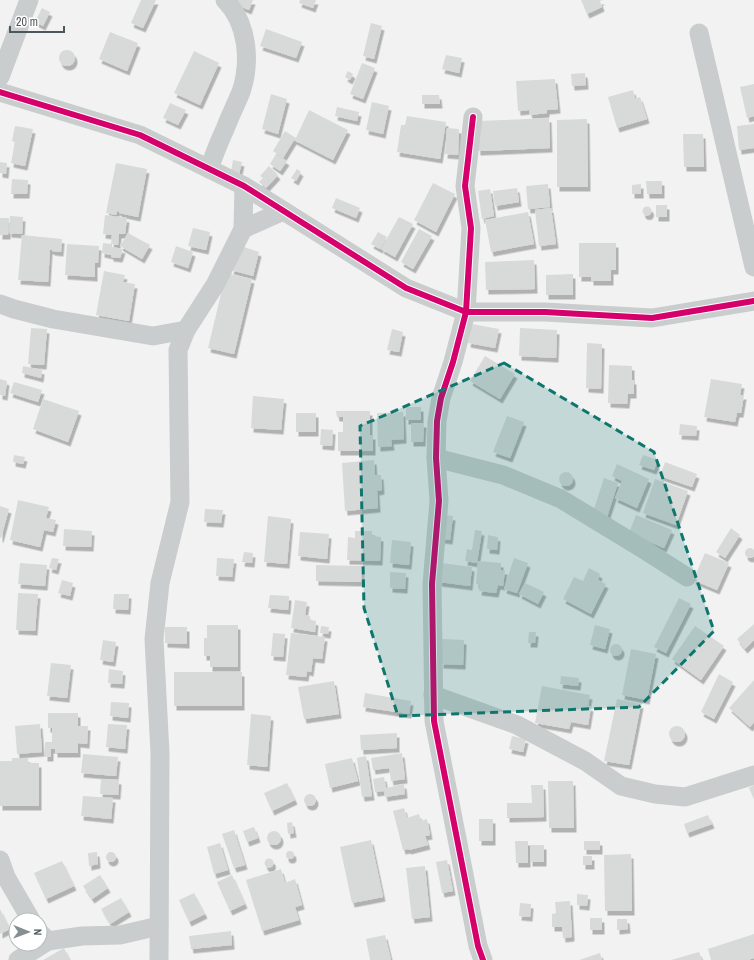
<svg xmlns="http://www.w3.org/2000/svg" width="754" height="960" viewBox="0 0 754 960" font-family="'Archivo Narrow',sans-serif">
<style>
.building{fill:#d8dada;filter:url(#shadow)}
.lines{fill:none;stroke-linecap:round;stroke-linejoin:round}
.street{stroke:#cacdcd;stroke-width:19}
.cycleway-casing{stroke:#fff;stroke-width:8}
.cycleway{stroke:#d6006c;stroke-width:6}
.marked{fill:#0f766e;fill-opacity:0.2;stroke:#0f766e;stroke-width:3;stroke-dasharray:8 5;stroke-linejoin:round}
</style>
<defs>
<filter id="shadow"><feDropShadow dx="2.5" dy="4.5" stdDeviation="0" flood-color="#0004"/></filter>
</defs>
<rect width="100%" height="100%" fill="#f2f2f2"/>
<g class="building">
<polygon points="141,0 156,0 143,28 131,23"/>
<polygon points="236,0 253,0 249,10 234,4"/>
<polygon points="300,0 316,0 313,8 299,3"/>
<polygon points="581,0 603,0 600,1 602,7 587,14"/>
<polygon points="42,8 50,12 43,26 35,22"/>
<polygon points="371,23 382,26 374,59 363,56"/>
<polygon points="266,29 302,42 296,58 260,46"/>
<polygon points="110,32 138,43 127,71 99,59"/>
<circle cx="67" cy="58" r="8"/>
<polygon points="194,51 219,63 200,105 174,93"/>
<polygon points="446,55 462,58 459,73 442,69"/>
<polygon points="362,63 375,68 363,99 350,94"/>
<polygon points="348,71 353,74 350,80 345,77"/>
<polygon points="585,73 586,85 572,86 571,74"/>
<polygon points="555,79 558,109 547,110 547,113 530,115 529,110 518,111 516,81"/>
<polygon points="754,84 754,116 747,118 740,87"/>
<polygon points="633,90 635,99 640,97 647,119 617,128 608,97"/>
<polygon points="271,94 287,99 278,134 262,129"/>
<polygon points="422,95 439,95 440,104 422,104"/>
<polygon points="372,102 389,106 383,134 366,130"/>
<polygon points="170,103 186,110 178,125 163,118"/>
<polygon points="337,107 359,112 357,121 335,116"/>
<polygon points="309,110 348,130 333,160 294,140 283,158 273,151 285,131 296,138"/>
<polygon points="407,116 446,122 440,159 397,152 401,125 405,125"/>
<polygon points="549,118 550,148 478,151 477,121"/>
<polygon points="587,119 588,187 557,187 557,120"/>
<polygon points="754,124 754,148 739,150 737,126"/>
<polygon points="15,126 33,129 25,166 11,163 15,142 12,141"/>
<polygon points="447,128 459,129 458,155 445,154"/>
<polygon points="683,134 703,134 704,167 684,167"/>
<polygon points="276,154 287,161 280,171 270,164"/>
<polygon points="233,160 242,162 239,174 231,172"/>
<polygon points="0,162 7,163 6,174 0,173"/>
<polygon points="116,163 147,169 138,217 119,213 120,212 117,211 116,215 106,213"/>
<polygon points="269,166 278,175 266,188 259,182 263,178 260,176"/>
<polygon points="297,169 301,172 296,181 291,178"/>
<polygon points="12,179 28,180 27,194 11,194"/>
<polygon points="646,181 662,181 662,194 647,194"/>
<polygon points="433,183 455,194 436,232 414,220"/>
<polygon points="548,184 550,207 528,209 526,186"/>
<polygon points="641,184 641,194 632,194 632,185"/>
<polygon points="517,188 519,202 495,206 493,191"/>
<polygon points="490,189 494,216 482,219 478,191"/>
<polygon points="336,198 360,208 356,218 332,208"/>
<rect x="656" y="205" width="11" height="12"/>
<circle cx="647" cy="211" r="4.5"/>
<polygon points="551,208 556,244 539,246 535,210"/>
<polygon points="528,212 534,244 491,252 485,220"/>
<polygon points="105,215 127,218 125,234 119,234 118,245 112,244 112,247 123,249 120,258 111,257 111,255 102,253 103,243 111,244 112,235 103,234"/>
<polygon points="10,216 23,217 22,234 9,233"/>
<polygon points="399,217 413,224 395,257 381,249"/>
<polygon points="0,218 9,218 8,235 0,235"/>
<polygon points="193,228 210,232 206,250 188,246"/>
<polygon points="419,229 432,236 413,269 401,262"/>
<polygon points="378,232 387,237 380,249 371,244"/>
<polygon points="128,233 150,245 142,259 120,246"/>
<polygon points="22,235 62,239 61,252 52,251 52,250 50,250 48,282 18,280"/>
<polygon points="579,243 616,243 616,270 611,270 611,281 591,281 591,277 579,277"/>
<polygon points="67,244 99,246 98,263 95,263 95,277 65,275"/>
<polygon points="238,245 259,252 253,276 231,270"/>
<polygon points="176,246 193,252 188,268 171,262"/>
<polygon points="534,260 535,289 486,290 485,262"/>
<polygon points="104,271 125,275 123,282 135,284 129,321 96,315"/>
<polygon points="226,273 252,279 234,354 208,348"/>
<polygon points="573,274 573,295 546,295 546,275"/>
<polygon points="472,324 499,329 495,348 468,343"/>
<polygon points="31,328 47,329 44,365 28,364"/>
<polygon points="520,328 557,330 556,358 519,356"/>
<polygon points="392,329 403,332 399,352 387,350"/>
<polygon points="587,343 602,344 601,389 586,388"/>
<polygon points="485,356 515,374 500,399 470,381"/>
<polygon points="609,365 632,366 632,380 634,380 634,394 628,394 627,404 608,403"/>
<polygon points="23,366 42,370 41,378 22,373"/>
<polygon points="0,379 7,381 5,396 0,395"/>
<polygon points="711,379 742,384 740,395 744,395 741,413 737,413 735,422 704,417"/>
<polygon points="14,382 42,390 38,402 10,393"/>
<polygon points="253,396 284,399 281,430 251,428"/>
<polygon points="43,399 79,411 68,442 33,429"/>
<rect x="406" y="407" width="15" height="13"/>
<polygon points="336,411 370,411 370,435 373,435 373,451 338,451 338,432 343,432 343,417 337,417"/>
<polygon points="403,412 404,439 391,440 392,446 378,447 377,413"/>
<rect x="296" y="413" width="20" height="19"/>
<polygon points="507,416 524,422 510,458 493,452"/>
<polygon points="411,423 424,423 423,442 411,442"/>
<polygon points="680,424 697,426 696,436 679,435"/>
<polygon points="321,429 333,430 332,446 320,445"/>
<polygon points="14,455 25,457 23,464 13,462"/>
<polygon points="643,455 658,460 654,470 639,465"/>
<polygon points="374,460 375,475 381,475 382,490 377,491 378,508 345,511 342,463"/>
<polygon points="665,462 697,474 692,487 660,476"/>
<polygon points="617,464 649,479 637,508 615,498 622,481 612,476"/>
<circle cx="566" cy="479" r="7"/>
<polygon points="604,478 618,483 607,517 593,512"/>
<polygon points="655,479 688,491 676,525 643,513"/>
<polygon points="18,500 49,507 46,518 56,520 53,532 44,530 40,547 10,540"/>
<polygon points="0,506 9,509 1,538 0,538"/>
<polygon points="205,509 223,510 221,523 204,522"/>
<polygon points="445,515 453,516 450,540 442,539"/>
<polygon points="636,515 672,530 664,548 629,533"/>
<polygon points="268,516 291,519 287,564 264,562"/>
<polygon points="731,528 740,535 725,558 716,552"/>
<polygon points="64,529 92,531 91,547 63,546"/>
<polygon points="475,530 482,531 477,563 465,561 467,549 472,550"/>
<polygon points="355,531 372,531 372,536 381,537 380,561 347,560 348,537 355,538"/>
<polygon points="300,532 329,534 327,559 298,556"/>
<polygon points="488,535 498,537 497,550 487,549"/>
<polygon points="392,540 411,542 409,565 390,563"/>
<circle cx="750" cy="553" r="5"/>
<polygon points="244,552 253,553 252,563 242,562"/>
<polygon points="705,553 729,563 717,590 693,580"/>
<polygon points="52,558 59,559 56,570 49,568"/>
<polygon points="217,558 234,559 232,577 216,576"/>
<polygon points="514,558 528,563 517,593 504,589"/>
<polygon points="478,561 501,563 501,570 505,570 503,586 498,585 496,593 479,591 480,585 476,584"/>
<polygon points="20,563 47,565 45,586 18,584"/>
<polygon points="441,563 472,567 470,586 439,582"/>
<polygon points="316,565 362,566 361,582 316,581"/>
<polygon points="589,568 600,574 598,580 606,584 591,614 563,599 574,577 583,581"/>
<polygon points="390,572 406,573 405,589 390,588"/>
<polygon points="62,580 73,583 70,596 58,593"/>
<polygon points="525,583 544,592 538,604 519,594"/>
<polygon points="18,593 38,594 35,631 16,630"/>
<polygon points="114,594 129,594 128,610 113,609"/>
<polygon points="270,595 289,596 288,610 268,608"/>
<polygon points="679,598 691,604 666,653 654,647"/>
<polygon points="295,600 307,602 305,615 310,616 310,620 316,621 315,632 291,628"/>
<polygon points="754,624 754,640 745,649 737,639"/>
<polygon points="207,625 238,625 238,667 210,667 210,656 204,656 204,638 207,638"/>
<polygon points="595,625 610,629 605,649 590,645"/>
<polygon points="321,626 329,627 328,634 320,633"/>
<polygon points="695,626 724,646 701,680 672,659"/>
<polygon points="165,627 187,627 187,644 165,643"/>
<polygon points="529,632 536,632 535,643 528,643"/>
<polygon points="273,633 285,634 283,657 271,656"/>
<polygon points="291,633 325,637 322,659 313,658 311,672 307,671 306,677 286,675"/>
<polygon points="442,639 464,640 463,665 441,664"/>
<polygon points="103,640 116,642 113,662 100,660"/>
<circle cx="616" cy="650" r="6"/>
<polygon points="631,649 656,654 647,700 622,695"/>
<polygon points="51,663 71,665 67,698 47,696"/>
<polygon points="109,669 123,671 122,684 108,683"/>
<rect x="174" y="672" width="68" height="34"/>
<polygon points="719,674 733,682 714,719 701,712"/>
<polygon points="561,676 579,678 578,686 560,684"/>
<polygon points="754,680 754,722 750,727 729,708"/>
<polygon points="334,681 339,714 304,719 298,687"/>
<polygon points="542,686 590,695 588,706 591,707 588,725 571,722 569,729 535,723"/>
<polygon points="365,693 411,701 409,714 363,707"/>
<polygon points="617,699 641,704 629,765 604,761"/>
<polygon points="111,702 129,703 128,718 110,716"/>
<polygon points="48,713 78,713 78,726 88,726 87,744 78,743 78,753 55,753 55,749 51,749 51,757 45,757 45,742 52,742 52,728 48,728"/>
<polygon points="251,714 271,716 267,767 247,765"/>
<polygon points="40,724 42,752 17,754 15,726"/>
<polygon points="108,724 127,725 125,749 106,747"/>
<circle cx="677" cy="734" r="8"/>
<polygon points="397,733 397,748 361,750 360,735"/>
<polygon points="512,736 526,739 523,752 509,749"/>
<polygon points="402,753 405,779 391,781 389,768 373,770 371,758"/>
<polygon points="83,754 118,757 116,776 81,773"/>
<polygon points="366,756 372,796 362,797 357,758"/>
<polygon points="12,758 28,758 28,763 39,763 39,806 0,806 0,761 12,761"/>
<polygon points="352,758 358,781 330,788 325,764"/>
<polygon points="384,777 386,788 404,784 405,794 385,797 384,791 375,792 373,779"/>
<polygon points="101,779 119,780 118,795 100,794"/>
<polygon points="548,781 573,781 574,828 549,828"/>
<polygon points="287,783 295,800 272,811 264,793"/>
<polygon points="531,785 543,785 544,817 507,818 507,803 532,803"/>
<polygon points="754,785 754,799 749,788"/>
<circle cx="310" cy="800" r="6"/>
<polygon points="83,796 113,798 111,819 81,816"/>
<polygon points="404,808 407,818 419,814 421,821 427,819 430,835 425,836 428,845 409,850 408,849 403,850 393,811"/>
<polygon points="708,815 712,824 687,833 684,824"/>
<rect x="479" y="819" width="14" height="22"/>
<polygon points="292,822 294,833 288,834 287,823"/>
<polygon points="254,827 258,838 247,842 243,831"/>
<polygon points="234,830 245,865 234,868 222,834"/>
<circle cx="274" cy="838" r="7"/>
<polygon points="371,840 383,897 352,903 340,847"/>
<polygon points="515,841 528,841 528,863 516,863"/>
<rect x="584" y="841" width="16" height="9"/>
<polygon points="220,843 228,870 214,874 207,847"/>
<rect x="530" y="845" width="14" height="17"/>
<circle cx="290" cy="855" r="4"/>
<polygon points="97,852 98,864 89,866 88,853"/>
<circle cx="111" cy="857" r="5"/>
<polygon points="631,854 632,911 605,911 604,855"/>
<rect x="583" y="856" width="9" height="9"/>
<circle cx="269" cy="863" r="4.5"/>
<polygon points="447,860 453,891 442,893 436,862"/>
<polygon points="62,861 74,886 46,899 34,873"/>
<polygon points="425,866 430,917 412,919 406,868"/>
<polygon points="281,869 285,883 295,879 302,905 295,907 299,920 262,931 246,880"/>
<polygon points="100,875 108,888 92,899 83,886"/>
<polygon points="232,875 245,904 230,911 217,882"/>
<polygon points="194,893 205,914 189,922 179,900"/>
<polygon points="577,894 588,895 587,906 577,905"/>
<polygon points="121,898 129,912 110,924 101,909"/>
<polygon points="570,901 572,937 563,938 562,927 552,927 552,914 556,913 555,902"/>
<polygon points="520,903 531,904 530,917 519,916"/>
<polygon points="0,909 10,929 0,934"/>
<rect x="590" y="918" width="12" height="12"/>
<polygon points="617,919 627,919 628,929 617,930"/>
<polygon points="231,931 232,945 191,949 189,936"/>
<polygon points="754,934 754,958 748,960 711,960 708,949"/>
<polygon points="385,935 391,960 370,960 366,939"/>
<polygon points="64,948 70,960 43,960"/>
<polygon points="699,952 702,960 671,960"/>
<polygon points="600,953 602,960 579,960"/>
</g>
<g class="lines">
<g class="street">
<polyline points="699,33 754,267"/>
<polyline points="0,77 29,0"/>
<polyline points="0,92 140,135 244,186 406,288 466,312 545,312 652,318 754,301"/>
<polyline points="473,117 465,186 471,228 466,312 453,362 441,398 437,421 436,458 439,501 432,584 434,721 478,946 483,960"/>
<path d="M209,169C214,155 219,142 225,129C230,116 236,104 241,92C251,62 248,23 225,0"/>
<polyline points="243,229 283,211"/>
<polyline points="0,304 14,309 53,319 153,336 186,330"/>
<polyline points="436,458 503,475 561,499 643,549 687,577"/>
<polyline points="433,695 517,725 585,761 621,786 655,794 685,797 754,775"/>
<polyline points="0,860 6,877 31,920"/>
<polyline points="40,933 48,941 82,936 120,935 159,926"/>
<polyline points="18,960 48,941"/>
<polyline points="159,960 160,753 154,639 160,583 180,502 178,350 186,330 215,285 243,229 244,186"/>
</g>
<defs>
<g id="cycleway">
<polyline points="0,92 140,135 244,186 406,288 466,312 545,312 652,318 754,301"/>
<polyline points="473,117 465,186 471,228 466,312 453,362 441,398 437,421 436,458 439,501 432,584 434,721 478,946 483,960"/>
</g>
</defs>
<use href="#cycleway" class="cycleway-casing"/>
<use href="#cycleway" class="cycleway"/>
</g>
<path class="marked" d="M504,363L654,452L714,631L639,707L398,716L364,608L360,426Z"/>
<g transform="translate(28 932) rotate(91)"><circle r="19" fill="#ffffff" stroke="#b7bcbe"/>
<path d="M0-3L7 15L0 10L-7 15Z" fill="#858e90"/>
<text y="-6" font-size="11" font-weight="bold" text-anchor="middle" fill="#4a585c">N</text>
</g>
<path d="M10 26v6h54v-6" fill="none" stroke="#4a585c" stroke-width="2"/>
<text x="16" y="26" font-size="12" fill="#4a585c" stroke="#ffffff" stroke-width="3" paint-order="stroke">20 m</text>
</svg>
